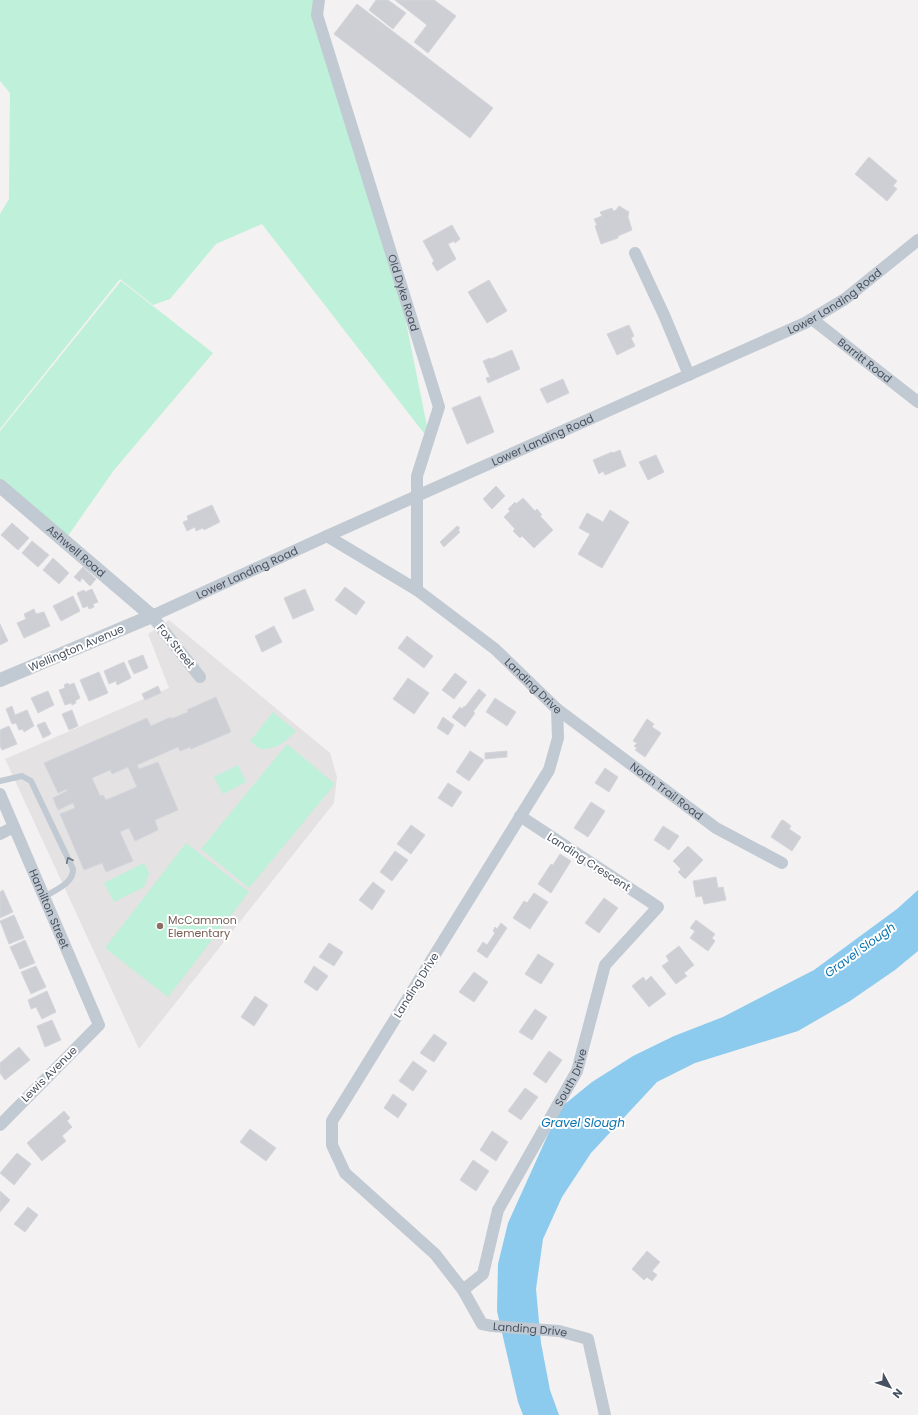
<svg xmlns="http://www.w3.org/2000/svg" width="918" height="1415" viewBox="0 0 918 1415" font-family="Poppins,sans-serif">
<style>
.education{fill:#e4e2e3}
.green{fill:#bff0da}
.water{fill:#8ccbee}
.building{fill:#cdcfd5;stroke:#d5d6dc;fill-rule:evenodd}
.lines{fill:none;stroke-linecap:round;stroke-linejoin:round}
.service{stroke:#c1c9d2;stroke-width:6}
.minor{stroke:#c1c9d2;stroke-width:12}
.tertiary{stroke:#c1c9d2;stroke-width:14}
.oneway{stroke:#6c7582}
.education-dot{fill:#8d6e63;stroke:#fff;stroke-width:1.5}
.labels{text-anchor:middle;stroke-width:4;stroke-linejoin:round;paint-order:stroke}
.street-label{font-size:11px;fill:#48515f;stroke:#fff}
.education-label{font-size:11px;fill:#785e54;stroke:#fff;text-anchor:start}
.water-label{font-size:12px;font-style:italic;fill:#0a74b0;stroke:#fff}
</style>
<rect width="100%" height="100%" fill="#f3f1f1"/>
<polygon class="education" points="169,620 330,753 337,777 334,803 139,1049 5,759 169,688 148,634"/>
<g class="green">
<polygon points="0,0 320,0 346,121 394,263 430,441 262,224 216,244 170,299 153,305 120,279 0,429 0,214 9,199 10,93 0,81"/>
<polygon points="121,281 213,353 114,470 65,540 0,487 0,431"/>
<path d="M273,712L296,731C284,743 277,749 260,749L250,741Z"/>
<polygon points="287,744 335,784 249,888 201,849"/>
<polygon points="238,765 246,782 223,794 214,777"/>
<polygon points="186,843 249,892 168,997 105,948"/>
<polygon points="144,863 149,873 144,887 114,902 104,883"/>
</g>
<polygon class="water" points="918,890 918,951 895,970 850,1001 798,1031 695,1063 657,1082 591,1153 562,1197 543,1239 536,1289 541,1343 550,1390 559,1415 523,1415 518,1402 497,1311 498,1264 508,1223 560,1108 592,1082 633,1056 674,1036 723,1017 814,970 897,909"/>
<g class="building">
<polygon points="376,0 388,0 406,13 393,29 369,10"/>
<polygon points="395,0 434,0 456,16 428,53 414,42 427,25"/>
<polygon points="357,4 493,108 470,138 334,34"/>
<polygon points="869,157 897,181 893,186 897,189 887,201 855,174"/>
<polygon points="619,206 629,212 628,217 632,230 618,236 618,238 601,244 595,226 597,225 594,219 602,216 600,212 612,208 613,211 616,210"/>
<polygon points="452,225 460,239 455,243 454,241 448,244 456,259 437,271 432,263 434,261 423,241"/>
<polygon points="489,280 507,311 487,323 468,292"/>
<polygon points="629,325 634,336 631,338 635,346 617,355 607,334"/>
<polygon points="512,350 520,369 488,383 486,378 490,377 483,361 490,358 491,359"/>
<polygon points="563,379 569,393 547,403 540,389"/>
<polygon points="480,396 494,432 467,444 452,408"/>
<polygon points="620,450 626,466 605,475 603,471 599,474 593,460 612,452 613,453"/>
<polygon points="656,455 664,472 648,480 639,462"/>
<polygon points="496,486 505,496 492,509 483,499"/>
<polygon points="523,498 535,511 537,509 542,515 540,516 553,530 534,548 522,536 520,538 513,531 515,529 504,517 510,511 508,509 515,502 516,504"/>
<polygon points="212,505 220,522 204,530 203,528 196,531 195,527 187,531 183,522 188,520 187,516"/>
<polygon points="610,510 629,522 602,568 578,554 590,534 579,528 587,513 603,522"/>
<polygon points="12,523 29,538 18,550 1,535"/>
<polygon points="457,526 460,528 458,530 460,532 444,547 440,542"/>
<polygon points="32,541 49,555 38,567 22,553"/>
<polygon points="53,558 69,573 59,584 43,570"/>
<polygon points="83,567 96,579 90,586 82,578 80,582 74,577"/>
<polygon points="345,587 365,602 356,615 335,600"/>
<polygon points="92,589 98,602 93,604 94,607 89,609 88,606 83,608 77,593 84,590 85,592"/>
<polygon points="305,589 314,610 293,619 284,598"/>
<polygon points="73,596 80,611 61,621 53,606"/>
<polygon points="34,609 36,614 44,612 50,626 24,638 17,623 26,619 24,614"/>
<polygon points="0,624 8,641 0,645"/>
<polygon points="274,626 282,642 262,652 255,636"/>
<polygon points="407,636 433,656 424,668 398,648"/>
<polygon points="143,655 148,668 134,674 128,661"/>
<polygon points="124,662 131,678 117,685 116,681 109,684 104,671"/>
<polygon points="99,672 108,693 89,701 80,680"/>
<polygon points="455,673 467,682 454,699 442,690"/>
<polygon points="408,678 429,693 414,714 393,699"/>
<polygon points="68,683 69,685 74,683 80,698 75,701 76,703 72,705 71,703 65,705 59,690 65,688 64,685"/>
<polygon points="158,686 161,693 145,700 142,694"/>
<polygon points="479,689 486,695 473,712 475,713 465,727 452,717 460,707 462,709 464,706 465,707"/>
<polygon points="48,691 54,705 38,713 31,698"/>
<path d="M216,697L231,732L191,749L190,747L180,751L178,747L137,765L139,769L158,762L178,810L155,820L158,830L135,841L129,828L120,832L133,861L106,872L102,863L84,870L60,814L75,808L73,803L58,810L53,798L67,791V789L58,793L44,763L147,718L151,726L171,717V719L188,712L187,710ZM128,767L137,787L106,800L103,795L100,796L92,778L110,770L112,774Z"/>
<polygon points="495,698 516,712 507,726 486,712"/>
<polygon points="12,706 15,715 27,710 34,726 24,732 23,729 19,730 16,723 12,724 6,709"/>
<polygon points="72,710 78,726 69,730 62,714"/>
<polygon points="443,717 454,725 448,735 437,728"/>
<polygon points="647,719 654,724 652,727 661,733 645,757 635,750 637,748 634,746 637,743 633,741"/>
<polygon points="45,722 51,734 43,738 37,725"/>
<polygon points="9,726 17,744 2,750 0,746 0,730"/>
<polygon points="470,751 484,760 469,781 456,772"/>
<polygon points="507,751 507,757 485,759 485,753"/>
<polygon points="605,768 618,777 609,792 595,783"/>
<polygon points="448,783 462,792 452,807 438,798"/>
<polygon points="591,802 605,811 588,837 574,828"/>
<polygon points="783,820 791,826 789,829 801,837 792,851 771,837 781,821"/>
<polygon points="411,825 425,835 411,854 397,844"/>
<polygon points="663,826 679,836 669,850 654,840"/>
<polygon points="688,846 703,860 685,879 678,872 681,869 673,861"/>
<polygon points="395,851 408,860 392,881 380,872"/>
<polygon points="560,854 571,861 551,893 538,884 551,864 553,865"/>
<polygon points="716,877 718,888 723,887 726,900 704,904 702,896 696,897 693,881"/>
<polygon points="373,882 385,891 372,910 359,900"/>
<polygon points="3,890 13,912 0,918 0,892"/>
<polygon points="534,893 548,902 530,929 513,918 524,901 527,903"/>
<polygon points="604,898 618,908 599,933 585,923"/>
<polygon points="14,915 24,938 9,944 0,921"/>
<polygon points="696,920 715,934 712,938 715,941 708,951 690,938 695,931 690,928"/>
<polygon points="501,923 507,928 487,958 477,951 483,942 487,945 495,933 493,931 495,927 497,929"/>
<polygon points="25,940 35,963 20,969 10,947"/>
<polygon points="329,943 343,952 334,966 319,957"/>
<polygon points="679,946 694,965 684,973 687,976 676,984 662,966 669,961 666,956"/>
<polygon points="538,954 554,964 541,984 525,974"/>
<polygon points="36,966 46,987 31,994 21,972"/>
<polygon points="314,966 328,976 317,991 304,982"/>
<polygon points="474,972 488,982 474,1002 459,992"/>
<polygon points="651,976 666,994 649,1007 632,986 643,977 646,981"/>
<polygon points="47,991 56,1012 42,1019 36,1007 31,1009 28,1000"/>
<polygon points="255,996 268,1005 254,1026 241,1017"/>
<polygon points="535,1009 547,1017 532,1040 519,1032"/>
<polygon points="52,1020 61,1040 45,1047 37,1026"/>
<polygon points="434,1034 447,1043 434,1062 420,1053"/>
<polygon points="19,1047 30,1060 5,1080 0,1073 0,1063"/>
<polygon points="549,1051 562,1060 546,1083 533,1074"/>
<polygon points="413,1061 427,1071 413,1091 399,1081"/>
<polygon points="525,1088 538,1097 521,1120 508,1111"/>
<polygon points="393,1094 407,1104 398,1118 384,1108"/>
<polygon points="64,1111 70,1118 67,1121 72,1127 62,1136 66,1141 42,1161 27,1143"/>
<polygon points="250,1129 276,1148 266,1161 240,1142"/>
<polygon points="492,1131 508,1142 496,1161 480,1150"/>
<polygon points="17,1153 31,1164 14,1185 0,1173"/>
<polygon points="473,1160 489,1171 476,1191 460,1180"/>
<polygon points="0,1191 10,1200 0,1212"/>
<polygon points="28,1207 38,1215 25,1232 14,1224"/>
<polygon points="647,1251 660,1262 652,1271 657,1275 652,1281 647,1277 644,1280 632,1269"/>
</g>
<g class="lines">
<path class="service" d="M0,781L22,776L31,781L73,869C74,883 55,890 44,897"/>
<g class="minor">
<path id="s1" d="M319,0L317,15L439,407L417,476V590"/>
<polyline points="635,253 664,315 689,375"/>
<path id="s2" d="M812,319L918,402"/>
<path id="s3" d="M327,536L417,590L495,649L557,709L716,828L782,863"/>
<path id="s4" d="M200,677L152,616L327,536L805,323L845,299L918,240"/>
<path id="s5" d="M557,709L558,738L549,770L332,1121V1145L345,1173L435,1254L463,1290L482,1324L492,1326L559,1331L588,1339L605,1415"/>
<path id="s6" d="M0,794L99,1025L0,1125"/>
<polyline points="0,834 14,827"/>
<path id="s7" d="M463,1290L483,1274L498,1210L577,1071L605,965L658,907L520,816"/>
</g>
<path class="tertiary" id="s8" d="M0,486L152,616L0,680"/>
</g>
<defs><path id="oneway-chevron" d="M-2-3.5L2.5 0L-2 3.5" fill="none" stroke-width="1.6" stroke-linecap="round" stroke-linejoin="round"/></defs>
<use class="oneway" href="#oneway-chevron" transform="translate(69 860) rotate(-115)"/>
<circle class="education-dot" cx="160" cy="926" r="4"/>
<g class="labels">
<g class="street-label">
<text dy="4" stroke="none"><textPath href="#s1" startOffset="306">Old Dyke Road</textPath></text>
<text dy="4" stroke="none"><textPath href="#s4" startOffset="830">Lower Landing Road</textPath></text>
<text dy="4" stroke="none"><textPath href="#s2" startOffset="67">Barritt Road</textPath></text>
<text dy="4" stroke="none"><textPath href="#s4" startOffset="506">Lower Landing Road</textPath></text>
<text dy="4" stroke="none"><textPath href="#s8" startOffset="100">Ashwell Road</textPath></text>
<text dy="4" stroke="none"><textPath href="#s4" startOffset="182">Lower Landing Road</textPath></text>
<text transform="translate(176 646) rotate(51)" y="4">Fox Street</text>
<text transform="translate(76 648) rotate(-23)" y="4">Wellington Avenue</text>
<text dy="4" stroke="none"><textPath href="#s3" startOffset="256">Landing Drive</textPath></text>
<text dy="4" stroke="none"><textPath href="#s3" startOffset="426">North Trail Road</textPath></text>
<text transform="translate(589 862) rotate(33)" y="4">Landing Crescent</text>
<text dy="4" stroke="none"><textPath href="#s6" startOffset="125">Hamilton Street</textPath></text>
<text transform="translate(416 985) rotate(-58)" y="4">Landing Drive</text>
<text transform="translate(49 1074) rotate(-45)" y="4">Lewis Avenue</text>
<text dy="4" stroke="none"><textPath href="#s7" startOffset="243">South Drive</textPath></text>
<text dy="4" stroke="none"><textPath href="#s5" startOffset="784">Landing Drive</textPath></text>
</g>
<g class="education-label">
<text x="168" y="924">McCammon<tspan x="168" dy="13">Elementary</tspan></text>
</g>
<g class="water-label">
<text transform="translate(860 950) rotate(-36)" y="4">Gravel Slough</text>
<text x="583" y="1127">Gravel Slough</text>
</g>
</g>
<g transform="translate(890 1387) rotate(130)" stroke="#ffffff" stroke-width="3" paint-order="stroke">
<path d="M0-3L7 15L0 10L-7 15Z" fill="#48515f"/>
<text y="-6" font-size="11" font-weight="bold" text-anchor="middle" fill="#48515f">N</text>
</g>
</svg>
